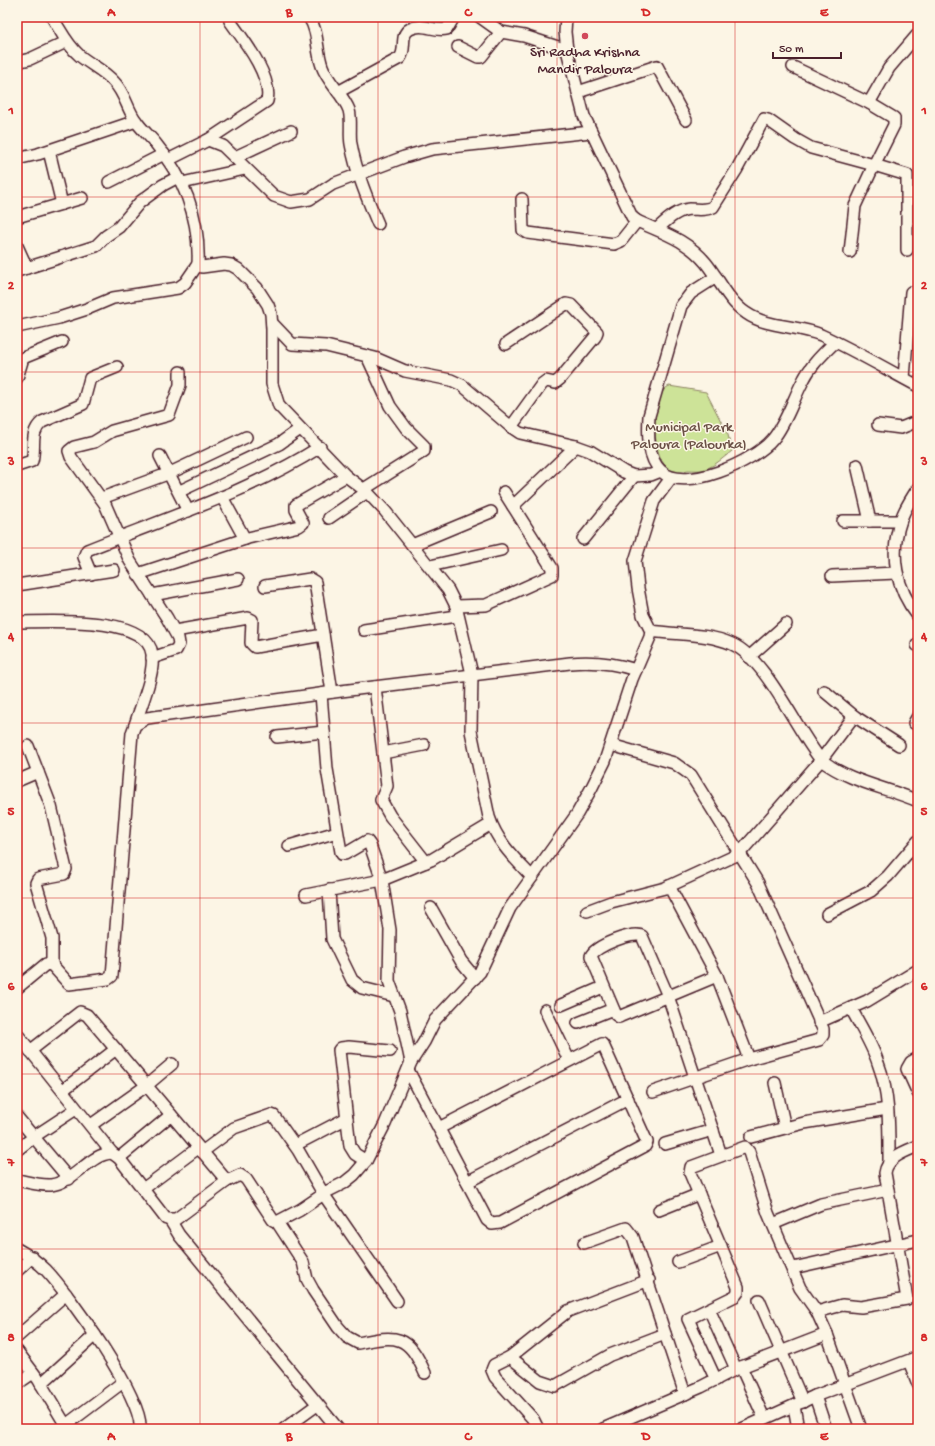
<svg xmlns="http://www.w3.org/2000/svg" width="935" height="1446" viewBox="0 0 935 1446" font-family="'Gochi Hand',sans-serif">
<style>
.green{fill:#cde398;stroke:#8c8162}
.lines{fill:none;stroke-linecap:round;stroke-linejoin:round}
.minor-casing{stroke:#4a1f2b;stroke-width:14}
.minor{stroke:#fcf5e5;stroke-width:11}
.grid{fill:none;stroke:#d62828;stroke-width:1;stroke-opacity:0.55}
.poi-dot{fill:#d1495b;stroke:#fcf5e5;stroke-width:1.5}
.labels{text-anchor:middle;stroke-width:3;stroke-linejoin:round;paint-order:stroke}
.poi-label{font-size:15px;fill:#4a1f2b;stroke:#fcf5e5}
.park-label{font-size:15px;fill:#6b5046;stroke:#fcf5e5}
.neatline{fill:none;stroke:#d62828;stroke-width:1.5}
.grid-label{font-size:13px;text-anchor:middle;font-weight:bold;fill:#d62828}
</style>
<rect width="100%" height="100%" fill="#fcf5e5"/>
<filter id="ink" filterUnits="userSpaceOnUse"><feTurbulence type="fractalNoise" baseFrequency=".025" numOctaves="2"/><feDisplacementMap in="SourceGraphic" scale="8" xChannelSelector="R" yChannelSelector="G"/><feConvolveMatrix kernelMatrix="1 2 1 2 8 2 1 2 1" color-interpolation-filters="sRGB"/></filter>
<g filter="url(#ink)">
<path class="green" d="M669,386L706,392L728,435L732,451C724,457 716,465 706,469C701,471 694,470 688,470C683,471 677,472 673,471C650,465 649,395 669,386Z"/>
<g class="lines">
<defs>
<g id="minor">
<path d="M52,17C61,31 67,45 80,56C91,65 105,71 114,82C125,93 127,109 136,121C142,130 150,136 156,144C185,179 200,219 198,264L202,267L224,264L231,265L238,269L257,288L268,305L271,314L272,329V384L279,406L346,476L367,492L385,511L448,590L456,606L472,674L471,731L489,817C497,842 515,859 532,877"/>
<path d="M309,17C319,33 316,49 322,66C328,83 343,94 349,110C352,121 349,133 351,144C356,172 367,198 378,224"/>
<polyline points="480,17 501,32 524,36 567,50"/>
<path d="M566,17L565,32L567,50L584,116L632,217L637,221C663,233 686,239 706,263C719,279 728,301 746,313C767,328 797,325 821,335C854,350 886,369 918,386"/>
<polyline points="458,47 478,57 481,57 501,32"/>
<polyline points="17,62 30,59 66,42"/>
<path d="M338,92L400,58C407,49 399,35 410,29C423,22 434,32 447,29L454,17"/>
<polyline points="578,92 657,66 686,120"/>
<polyline points="869,103 889,68 918,34"/>
<polyline points="208,140 223,146 274,196 291,202 310,199 333,184 404,157 432,149 591,132"/>
<polyline points="49,151 62,204"/>
<polyline points="235,157 291,131"/>
<polyline points="17,159 38,154 136,121"/>
<path d="M168,160L208,140L267,101C273,77 243,39 230,21"/>
<polyline points="109,182 164,154"/>
<polyline points="182,183 245,169"/>
<polyline points="522,199 523,230 528,233 614,244 621,241 637,221"/>
<polyline points="17,217 82,198"/>
<path d="M657,229C667,220 677,210 690,209C698,209 705,211 713,207L737,169L764,119L768,120L795,139L811,148L874,165L894,125V118L869,103L793,67"/>
<polyline points="17,246 27,268"/>
<polyline points="850,252 855,206 874,165 907,175 907,250"/>
<polyline points="17,271 96,246 106,236 119,227 140,202 163,185 178,177"/>
<path d="M716,277L691,293L681,306L649,416C648,432 647,458 661,471C684,494 755,461 773,439C787,422 793,399 804,379C811,365 823,354 835,342"/>
<polyline points="272,323 292,344 326,346 375,358 405,371 451,380 462,385 511,427 520,433 576,446 590,451 624,472 634,476 651,475 661,471"/>
<polyline points="17,327 59,318 87,309 113,298 178,288 185,283 198,264"/>
<polyline points="506,344 566,304 571,305 597,332 595,337 560,379 555,383 546,381 542,384 511,427"/>
<polyline points="17,378 23,358 62,342"/>
<polyline points="904,378 911,292"/>
<polyline points="878,425 901,428 918,421"/>
<polyline points="160,456 188,511"/>
<polyline points="857,465 870,521"/>
<path d="M17,466L32,461C36,447 29,433 42,422L83,404L90,378L117,367"/>
<path d="M918,488C912,498 904,509 901,520C889,554 896,589 918,616"/>
<polyline points="364,489 421,453 424,451 424,446 406,428 390,406 367,356"/>
<polyline points="180,491 279,444 300,429"/>
<polyline points="222,497 245,539"/>
<polyline points="102,498 170,473 246,437"/>
<polyline points="513,506 576,446"/>
<polyline points="329,518 367,492"/>
<polyline points="843,521 900,521"/>
<polyline points="583,539 634,476"/>
<polyline points="412,545 491,512"/>
<polyline points="430,566 501,550"/>
<path d="M91,574L84,557L87,550C166,518 247,493 320,447"/>
<polyline points="138,574 248,538 299,526 303,523 296,510 296,505 346,476"/>
<polyline points="832,576 896,573"/>
<polyline points="17,585 114,570"/>
<polyline points="265,586 310,579 315,582 332,692"/>
<polyline points="152,595 238,579"/>
<polyline points="456,606 486,605 552,575 552,568 504,492"/>
<path d="M17,622C46,622 147,614 152,654C155,674 141,705 135,725"/>
<polyline points="364,630 457,616"/>
<polyline points="175,631 248,618 252,620 251,643 255,647 323,635"/>
<path d="M651,631C677,635 708,633 732,644C766,659 797,731 821,760C850,782 885,787 918,801"/>
<polyline points="917,645 918,645"/>
<polyline points="749,657 786,624"/>
<polyline points="152,658 176,650 179,644 178,638 167,618 130,561 105,504 71,457 69,451 74,447 94,442 112,431 169,415 180,385 180,372"/>
<polyline points="375,687 387,786 381,800 390,816 426,862"/>
<polyline points="824,691 854,716 899,745"/>
<polyline points="321,694 327,769 341,852 342,854 345,854 367,841 370,845 382,880 390,930 389,981 400,1011 411,1062"/>
<polyline points="914,723 918,716"/>
<polyline points="277,737 324,732"/>
<polyline points="611,745 674,763 691,775 758,883 823,1029 823,1035 819,1040 749,1059 653,1092"/>
<polyline points="28,746 51,806 66,869 64,874 38,879 36,883 52,938 52,965"/>
<polyline points="383,753 424,745"/>
<polyline points="17,781 38,772"/>
<polyline points="289,846 337,832"/>
<polyline points="669,886 717,976 749,1059"/>
<polyline points="329,890 332,939 352,980 362,988 394,996"/>
<polyline points="306,895 382,880 431,860 491,824"/>
<polyline points="431,908 461,961 475,978"/>
<polyline points="587,911 611,902 665,888 739,854 821,760 854,716"/>
<polyline points="827,914 871,891 888,876 918,841"/>
<path d="M717,976L621,1016L619,1017L616,1015L591,956C595,946 633,931 642,936L668,996L721,1155"/>
<path d="M17,988L46,964L52,965L69,984L108,979L112,976L132,733L135,725L147,718L341,691L570,663C593,661 614,663 636,670"/>
<polyline points="561,1005 603,987"/>
<path d="M851,1008C860,1026 872,1044 878,1063C890,1094 889,1130 889,1163"/>
<polyline points="545,1010 569,1060"/>
<polyline points="819,1022 867,1001 918,970"/>
<polyline points="578,1023 613,1009"/>
<polyline points="17,1034 112,1153 119,1158 166,1219 176,1219 227,1181 240,1175 246,1179 273,1220 277,1222 300,1210 328,1191 344,1183 354,1175 366,1161 385,1124 411,1062 424,1042 435,1020 480,972 510,908 577,814 591,789 605,761 632,679 650,637 651,631 643,615 638,588 635,561 654,501 671,478"/>
<polyline points="30,1051 80,1012 87,1015 227,1181"/>
<polyline points="918,1058 911,1062 907,1069 918,1093"/>
<polyline points="408,1070 487,1220 492,1224 500,1223 645,1146 647,1142 604,1047 602,1044 439,1128"/>
<polyline points="775,1083 785,1128"/>
<polyline points="63,1090 116,1049"/>
<polyline points="17,1117 69,1179"/>
<polyline points="91,1125 146,1086 172,1064"/>
<polyline points="751,1137 804,1123 887,1109"/>
<polyline points="665,1144 713,1130"/>
<polyline points="295,1145 347,1118"/>
<polyline points="17,1150 35,1136 76,1109"/>
<polyline points="202,1152 234,1128 271,1115 274,1116 298,1150 324,1195 397,1301"/>
<polyline points="119,1158 171,1115"/>
<polyline points="366,1161 355,1154 350,1146 339,1050 341,1048 349,1047 390,1051"/>
<path d="M17,1180C28,1182 40,1186 51,1185C75,1182 89,1154 112,1153"/>
<polyline points="467,1182 628,1099"/>
<polyline points="143,1189 198,1148"/>
<polyline points="659,1210 699,1194"/>
<polyline points="170,1220 179,1235 338,1429"/>
<path d="M277,1222L303,1262L307,1279L313,1290L338,1327L347,1337L358,1343C397,1335 408,1334 425,1373"/>
<polyline points="773,1224 821,1204 888,1190"/>
<polyline points="584,1243 626,1228 633,1237 685,1394"/>
<path d="M17,1249C28,1255 37,1261 46,1270C69,1294 144,1399 140,1429"/>
<polyline points="678,1262 721,1246"/>
<polyline points="793,1268 918,1240"/>
<polyline points="17,1271 32,1257"/>
<polyline points="759,1300 803,1402"/>
<polyline points="709,1309 736,1369"/>
<path d="M817,1312L842,1305L861,1307L907,1299L885,1173C887,1157 906,1151 918,1146"/>
<polyline points="17,1337 66,1294"/>
<polyline points="17,1351 38,1379 68,1429"/>
<polyline points="510,1357 540,1381 555,1386 610,1355 665,1334"/>
<polyline points="909,1361 918,1384"/>
<polyline points="741,1367 764,1418"/>
<polyline points="716,1380 688,1319 735,1296 738,1292 738,1287 690,1173 691,1167 745,1147 749,1152 768,1213 800,1288 817,1312 827,1334 861,1429"/>
<polyline points="17,1384 33,1373"/>
<polyline points="41,1384 95,1335"/>
<polyline points="815,1396 826,1429"/>
<polyline points="794,1406 798,1429"/>
<polyline points="66,1425 123,1382"/>
<polyline points="284,1429 317,1405"/>
<polyline points="538,1429 533,1419 495,1377 492,1370 494,1365 510,1357 568,1311 649,1280"/>
<polyline points="603,1429 701,1387 736,1369 827,1334"/>
<polyline points="742,1429 815,1396 918,1357"/>
</g>
</defs>
<use href="#minor" class="minor-casing"/>
<use href="#minor" class="minor"/>
</g>
</g>
<path class="grid" d="M200,17V1429M378,17V1429M557,17V1429M735,17V1429M17,197H918M17,372H918M17,548H918M17,723H918M17,898H918M17,1074H918M17,1249H918"/>
<circle class="poi-dot" cx="585" cy="36" r="4"/>
<g class="labels">
<g class="poi-label">
<text x="585" y="56">Sri Radha Krishna<tspan x="585" dy="17">Mandir Paloura</tspan></text>
</g>
<g class="park-label">
<text x="689" y="431">Municipal Park<tspan x="689" dy="17">Paloura (Palourka)</tspan></text>
</g>
</g>
<rect width="935" height="1446" fill="none" stroke="#fcf5e5" stroke-width="44"/>
<path d="M773 52v6h68v-6" fill="none" stroke="#4a1f2b" stroke-width="2"/>
<text x="779" y="52" font-size="12" fill="#4a1f2b" stroke="#fcf5e5" stroke-width="3" paint-order="stroke">50 m</text>
<rect x="22" y="22" width="891" height="1402" class="neatline"/>
<g class="grid-label">
<text x="111" y="16">A</text>
<text x="289" y="16">B</text>
<text x="468" y="16">C</text>
<text x="646" y="16">D</text>
<text x="824" y="16">E</text>
<text x="11" y="114">1</text>
<text x="924" y="114">1</text>
<text x="11" y="289">2</text>
<text x="924" y="289">2</text>
<text x="11" y="465">3</text>
<text x="924" y="465">3</text>
<text x="11" y="640">4</text>
<text x="924" y="640">4</text>
<text x="11" y="815">5</text>
<text x="924" y="815">5</text>
<text x="11" y="990">6</text>
<text x="924" y="990">6</text>
<text x="11" y="1166">7</text>
<text x="924" y="1166">7</text>
<text x="11" y="1341">8</text>
<text x="924" y="1341">8</text>
<text x="111" y="1440">A</text>
<text x="289" y="1440">B</text>
<text x="468" y="1440">C</text>
<text x="646" y="1440">D</text>
<text x="824" y="1440">E</text>
</g>
</svg>
